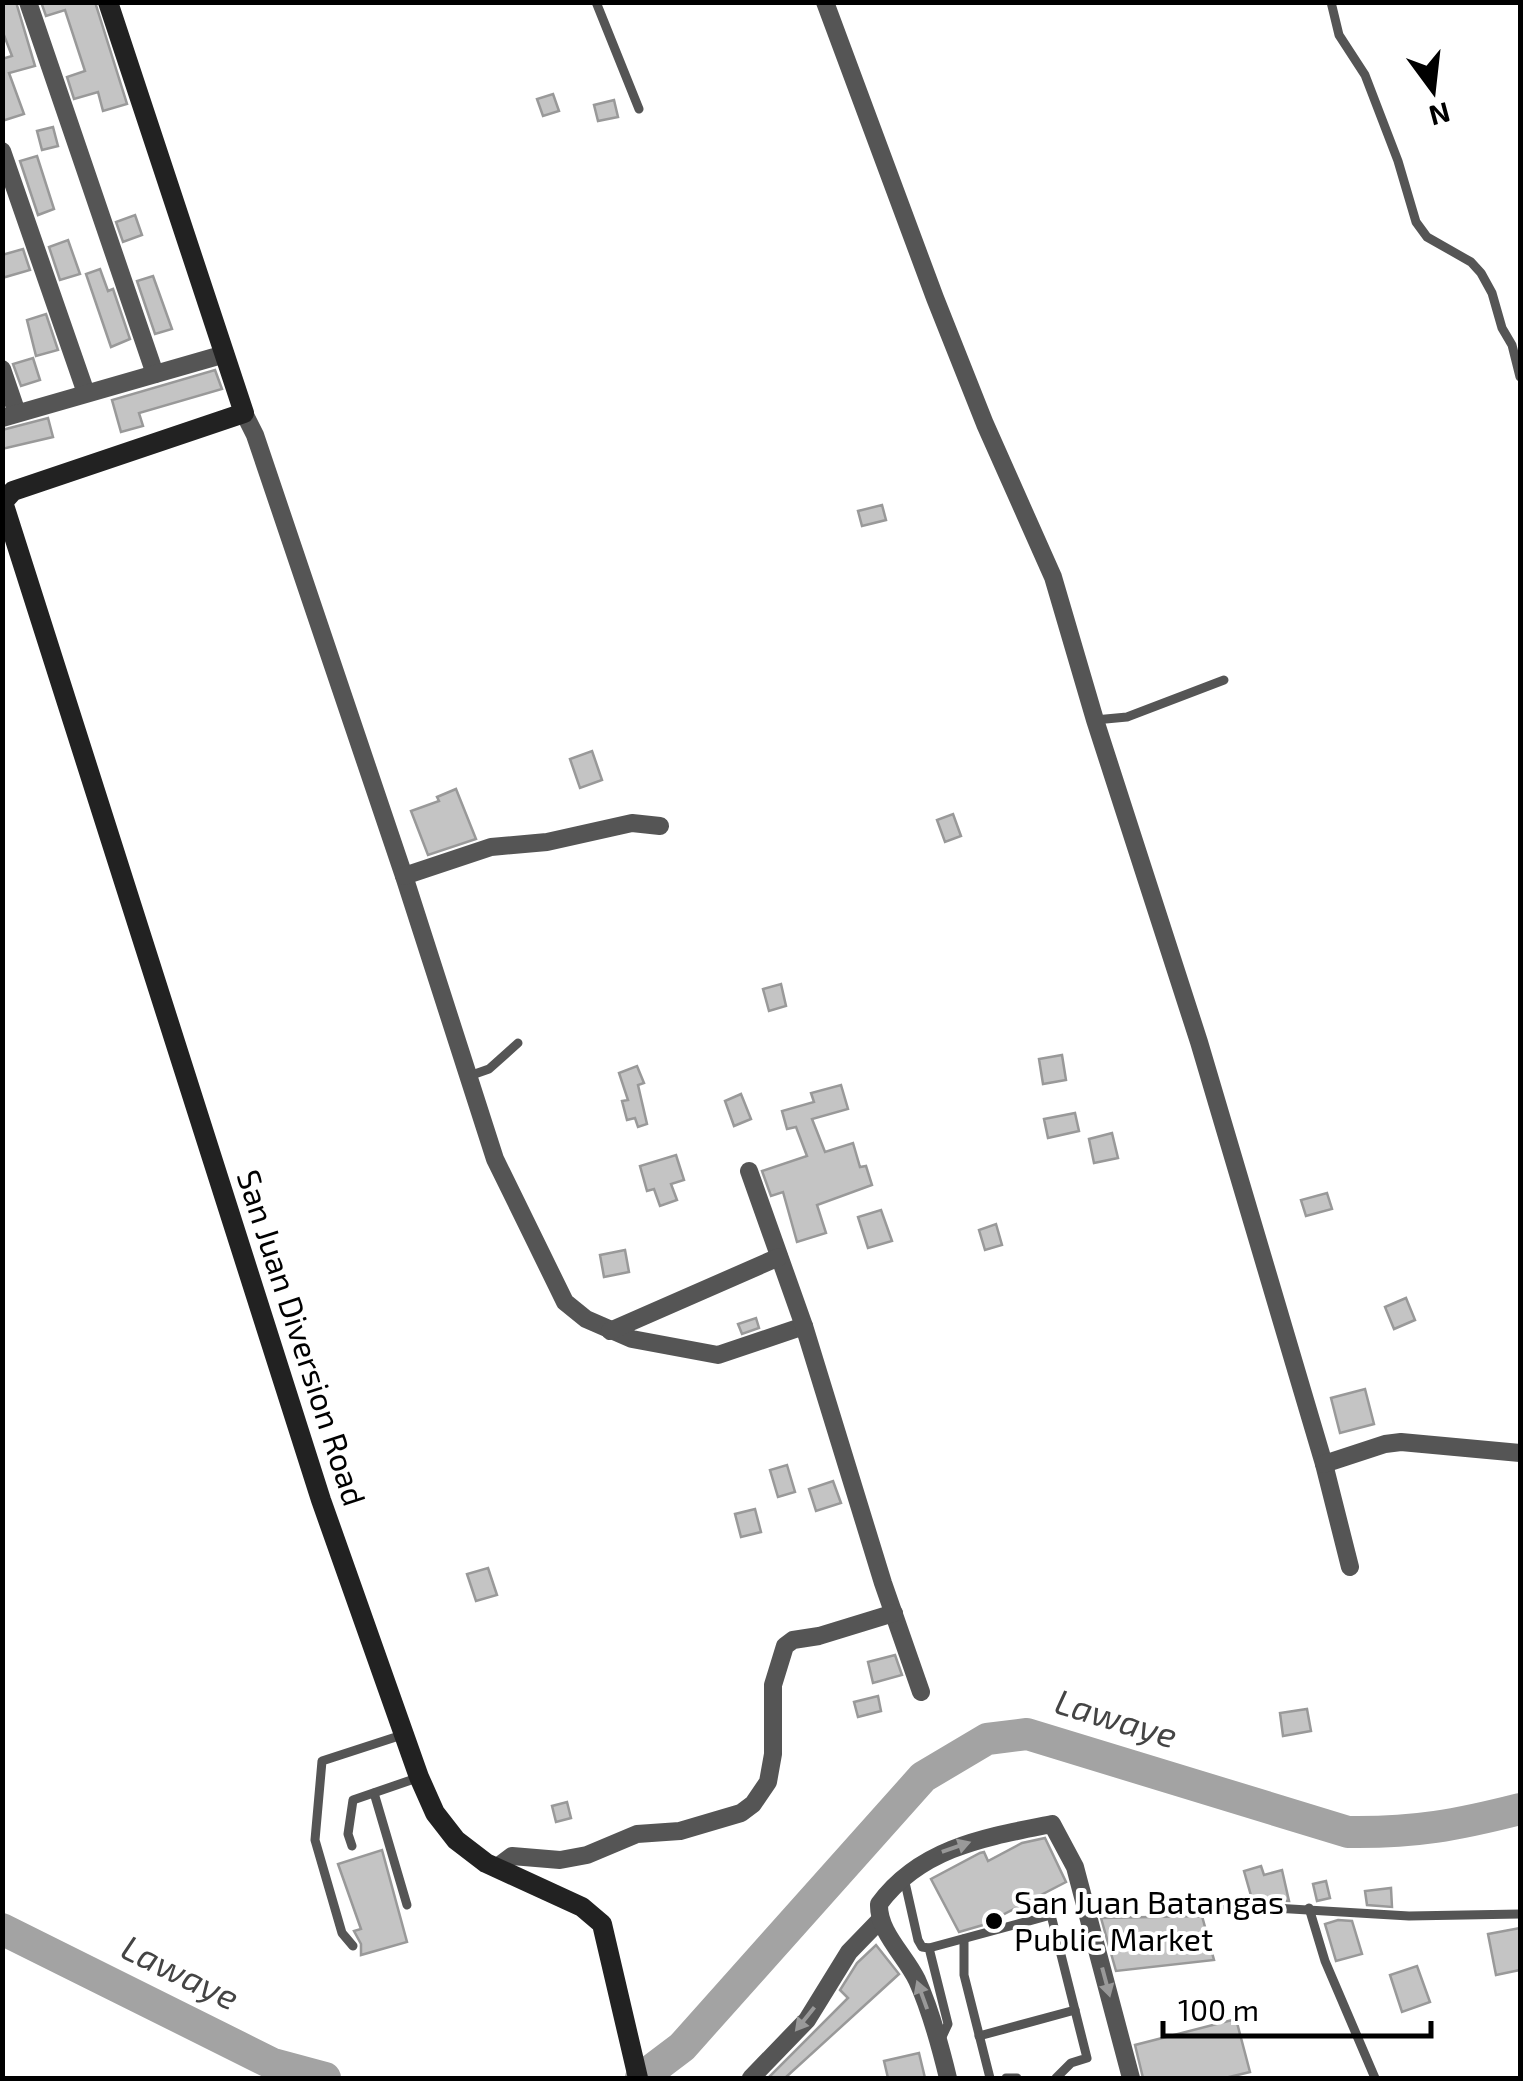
<svg xmlns="http://www.w3.org/2000/svg" width="1523" height="2081" viewBox="0 0 1523 2081" font-family="'Exo 2',sans-serif">
<style>
.lines{fill:none;stroke-linecap:round;stroke-linejoin:round}
.river{stroke:#a3a3a3;stroke-width:32}
.building{fill:#c4c4c4;stroke:#999;stroke-width:2.5}
.lane{stroke:#555;stroke-width:9}
.street{stroke:#555;stroke-width:18}
.secondary{stroke:#222;stroke-width:20}
.oneway{fill:#999}
.poi-dot{fill:#000;stroke:#fff;stroke-width:4}
.labels{text-anchor:middle;stroke-width:8;stroke-linejoin:round;paint-order:stroke}
.street-label{font-size:32px;fill:#000;stroke:#fff}
.poi-label{font-size:32px;fill:#000;stroke:#fff;text-anchor:start}
.water-label{font-size:35px;font-style:italic;fill:#444;stroke:#fff}
</style>
<rect width="100%" height="100%" fill="#fff"/>
<g class="lines">
<g class="river">
<polyline points="2,1929 273,2064 325,2078"/>
<path d="M641,2078L682,2047L923,1777L987,1739L1027,1734L1348,1832C1415,1833 1457,1825 1520,1809"/>
</g>
</g>
<g class="building">
<polygon points="2,2 16,2 35,66 9,73 24,114 2,121 2,59 12,56 2,30"/>
<polygon points="41,2 95,2 127,104 103,111 98,92 74,99 67,77 85,71 65,10 46,16"/>
<polygon points="553,94 559,111 543,116 537,99"/>
<polygon points="614,100 618,117 598,121 594,105"/>
<polygon points="53,127 58,146 42,150 37,131"/>
<polygon points="37,156 54,209 38,215 20,161"/>
<polygon points="135,215 142,235 123,242 116,222"/>
<polygon points="68,240 80,274 60,280 49,247"/>
<polygon points="23,249 30,270 2,278 2,255"/>
<polygon points="100,269 108,291 113,289 130,339 111,347 86,274"/>
<polygon points="153,276 172,329 155,334 137,281"/>
<polygon points="46,314 58,350 36,356 27,320"/>
<polygon points="33,358 40,380 21,386 13,364"/>
<polygon points="215,370 222,389 139,413 143,426 121,432 112,400"/>
<polygon points="48,418 53,437 2,449 2,430"/>
<polygon points="882,505 886,520 862,526 858,511"/>
<polygon points="592,751 602,780 580,788 570,759"/>
<polygon points="456,789 476,839 428,855 411,811 439,801 437,797"/>
<polygon points="953,814 961,836 945,842 937,820"/>
<polygon points="781,984 786,1006 769,1011 763,989"/>
<polygon points="1062,1055 1066,1080 1043,1084 1039,1059"/>
<polygon points="637,1066 644,1083 638,1085 647,1124 638,1127 635,1118 627,1120 622,1101 628,1100 619,1073"/>
<polygon points="841,1085 848,1109 812,1119 825,1152 853,1143 860,1167 866,1166 872,1185 817,1205 826,1233 797,1242 783,1192 771,1196 762,1171 807,1156 796,1127 787,1129 782,1111 814,1102 811,1093"/>
<polygon points="741,1094 751,1119 734,1126 725,1101"/>
<polygon points="1075,1113 1079,1131 1048,1138 1044,1119"/>
<polygon points="1112,1133 1118,1158 1094,1163 1089,1139"/>
<polygon points="676,1155 684,1180 671,1184 677,1200 660,1206 654,1189 647,1191 640,1166"/>
<polygon points="1327,1193 1332,1209 1306,1216 1301,1200"/>
<polygon points="881,1210 892,1241 868,1248 858,1217"/>
<polygon points="996,1224 1002,1245 985,1250 979,1230"/>
<polygon points="625,1250 629,1272 604,1277 600,1255"/>
<polygon points="1406,1298 1415,1320 1394,1329 1385,1307"/>
<polygon points="756,1318 759,1328 742,1334 738,1324"/>
<polygon points="1365,1389 1374,1424 1340,1433 1331,1398"/>
<polygon points="787,1465 795,1492 778,1497 770,1470"/>
<polygon points="833,1481 841,1503 816,1511 809,1489"/>
<polygon points="755,1509 761,1532 741,1537 735,1514"/>
<polygon points="488,1568 497,1595 476,1601 467,1574"/>
<polygon points="895,1655 902,1675 873,1683 868,1662"/>
<polygon points="878,1696 881,1711 858,1717 854,1702"/>
<polygon points="1307,1709 1311,1731 1283,1736 1280,1713"/>
<polygon points="567,1802 571,1818 556,1822 552,1806"/>
<polygon points="1045,1838 1066,1882 983,1925 959,1932 931,1879 980,1853 984,1852 988,1861 1022,1843"/>
<polygon points="382,1850 407,1942 361,1955 361,1944 354,1931 361,1929 338,1864"/>
<polygon points="1261,1866 1264,1875 1282,1870 1289,1901 1252,1899 1244,1871"/>
<polygon points="1326,1881 1330,1898 1317,1901 1313,1884"/>
<polygon points="1391,1888 1392,1907 1367,1905 1365,1891"/>
<polygon points="1202,1916 1214,1960 1116,1971 1101,1918"/>
<polygon points="1338,1920 1352,1921 1362,1954 1336,1961 1325,1924"/>
<polygon points="1520,1928 1520,1970 1496,1975 1488,1934"/>
<polygon points="876,1945 899,1974 785,2078 768,2078 848,1998 840,1990 857,1963"/>
<polygon points="1417,1966 1430,2002 1402,2012 1390,1975"/>
<polygon points="1236,2019 1250,2072 1225,2078 1143,2078 1135,2045"/>
<polygon points="919,2053 925,2078 888,2078 884,2061"/>
</g>
<g class="lines">
<g class="lane">
<polyline points="596,2 639,109"/>
<polyline points="1331,2 1339,35 1365,75 1398,161 1416,222 1427,237 1471,262 1481,273 1492,293 1502,328 1512,345 1520,377"/>
<polyline points="1095,720 1127,717 1224,680"/>
<polyline points="469,1076 489,1069 518,1043"/>
<polyline points="374,1793 407,1905"/>
<polyline points="352,1846 348,1834 353,1800 417,1778"/>
<polyline points="904,1878 918,1940 922,1947 929,1948 948,2024 941,2039"/>
<polyline points="1206,1904 1409,1916 1520,1914"/>
<polyline points="1309,1908 1325,1961 1375,2078"/>
<polyline points="964,1939 964,1975 990,2078"/>
<polyline points="353,1946 342,1933 315,1840 322,1761 402,1735"/>
<polyline points="929,1948 1051,1915 1087,2058 1071,2063 1056,2078"/>
<polyline points="979,2036 1075,2010"/>
<polyline points="1006,2078 1017,2078"/>
</g>
<g class="street">
<polyline points="28,2 155,374"/>
<polyline points="825,2 935,298 985,424 1053,577 1095,720 1199,1042 1324,1464 1350,1567"/>
<polyline points="2,151 86,393"/>
<polyline points="2,369 17,413"/>
<polyline points="244,413 255,435 404,876 495,1159 565,1302 586,1319 632,1339 718,1355 804,1326"/>
<polyline points="2,418 225,354"/>
<polyline points="404,876 491,847 547,842 632,823 660,826"/>
<polyline points="749,1171 804,1326 883,1583 921,1692"/>
<polyline points="610,1331 779,1257"/>
<polyline points="1324,1464 1385,1444 1401,1442 1520,1453"/>
<polyline points="496,1868 512,1856 560,1860 587,1855 637,1834 680,1831 741,1813 753,1804 768,1782 773,1754 773,1685 785,1646 793,1640 819,1636 894,1613"/>
<polyline points="751,2078 807,2020 849,1952 880,1920"/>
<path d="M948,2078C940,2045 931,2011 917,1980C905,1955 878,1932 879,1904C921,1847 987,1837 1052,1824L1075,1867L1131,2078"/>
</g>
<polyline class="secondary" points="108,2 244,413 13,491 3,502 321,1500 419,1777 435,1813 456,1840 486,1863 582,1907 602,1924 638,2078"/>
</g>
<defs><path id="oneway-solid" d="M-6-.8H1V-3.2L6.5 0L1 3.2V.8H-6Z" transform="scale(2.5)"/></defs>
<g class="oneway">
<use href="#oneway-solid" transform="translate(956 1847) rotate(-19)"/>
<use href="#oneway-solid" transform="translate(1106 1982) rotate(75)"/>
<use href="#oneway-solid" transform="translate(922 1995) rotate(-110)"/>
<use href="#oneway-solid" transform="translate(805 2019) rotate(129)"/>
</g>
<circle class="poi-dot" cx="994" cy="1921" r="10"/>
<g class="labels">
<g class="street-label">
<text transform="translate(301 1338) rotate(72)" y="11">San Juan Diversion Road</text>
</g>
<g class="poi-label">
<text x="1014" y="1914">San Juan Batangas<tspan x="1014" dy="37">Public Market</tspan></text>
</g>
<g class="water-label">
<text transform="translate(1116 1719) rotate(17)" y="12">Lawaye</text>
<text transform="translate(180 1973) rotate(26)" y="12">Lawaye</text>
</g>
</g>
<rect width="1523" height="2081" fill="none" stroke="#000000" stroke-width="10"/>
<g transform="translate(1433 90) rotate(165)" stroke="#ffffff" stroke-width="8" paint-order="stroke">
<path d="M0-8L18 38L0 25L-18 38Z" fill="#000000"/>
<text y="-15" font-size="28" font-weight="bold" text-anchor="middle" fill="#000000">N</text>
</g>
<path d="M1163 2021v15h268v-15" fill="none" stroke="#000000" stroke-width="5"/>
<text x="1178" y="2021" font-size="30" fill="#000000" stroke="#ffffff" stroke-width="8" paint-order="stroke">100 m</text>
</svg>
